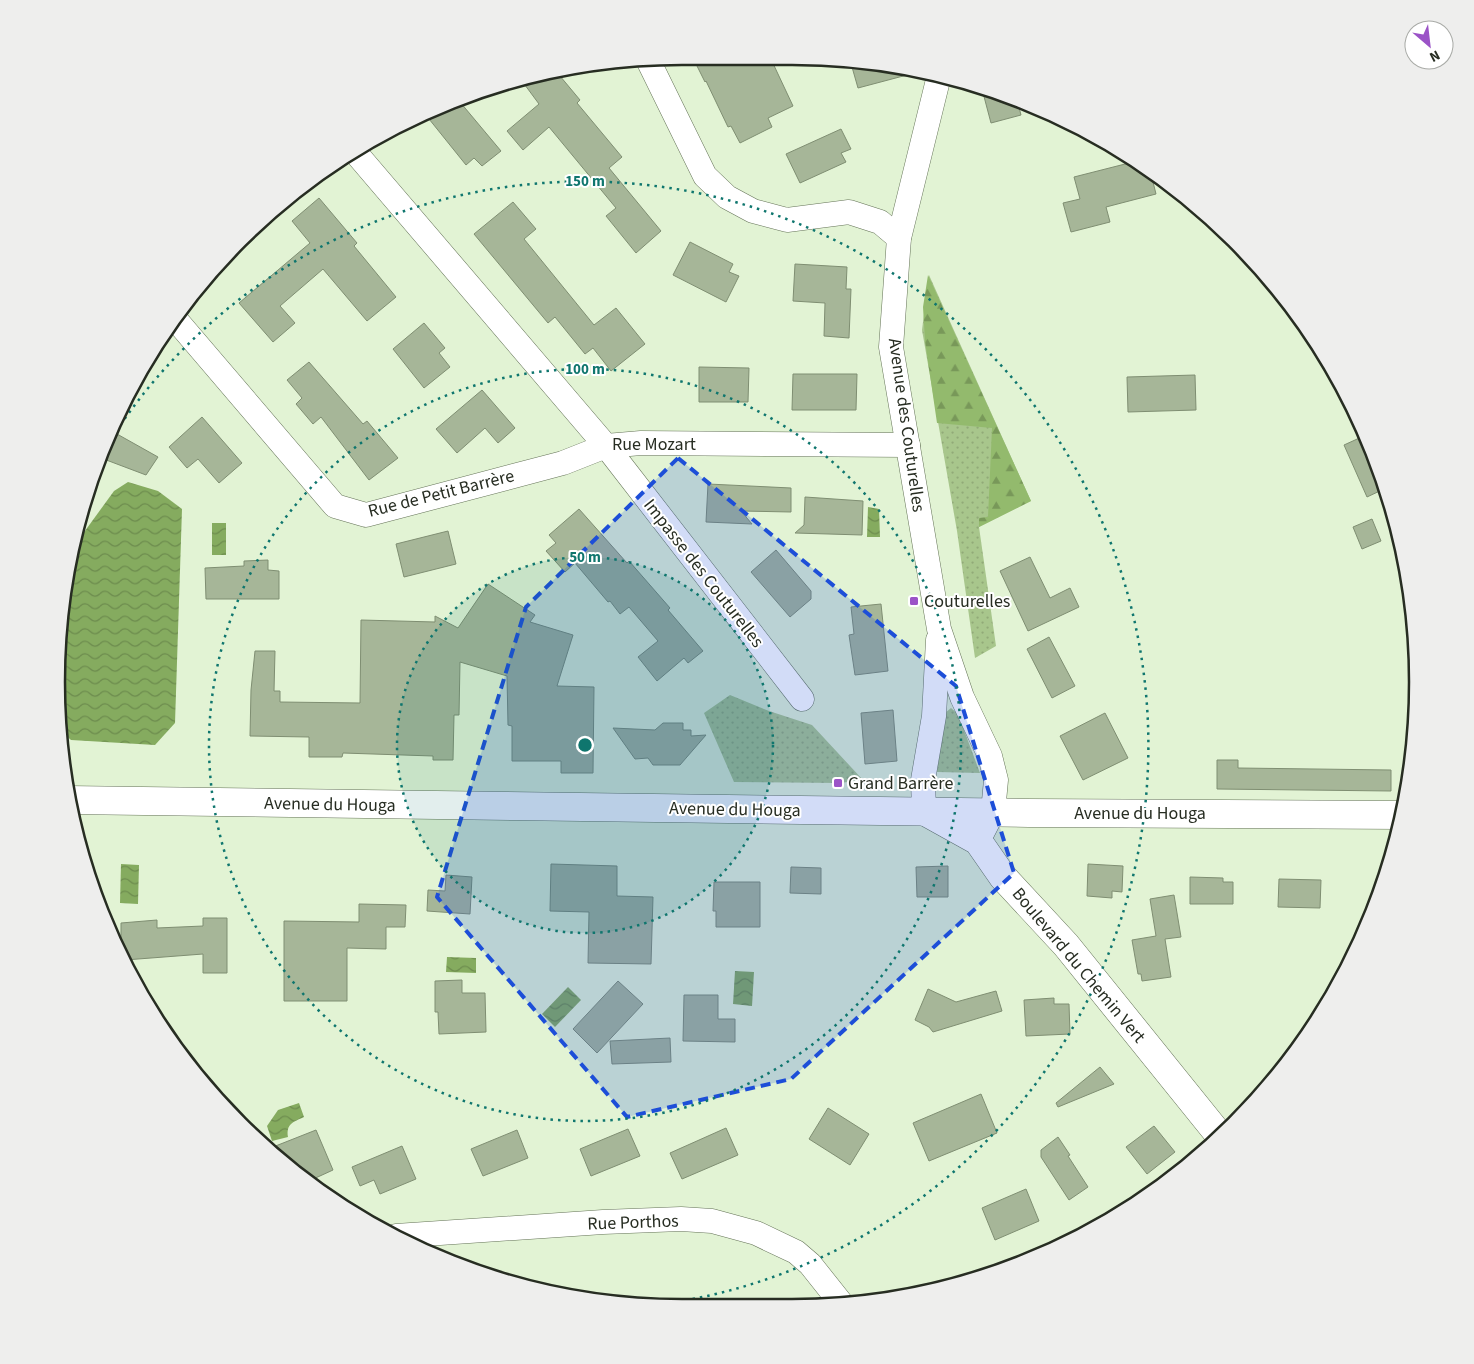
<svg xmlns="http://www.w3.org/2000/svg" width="1474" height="1364" viewBox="0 0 1474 1364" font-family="'Source Sans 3',sans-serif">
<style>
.green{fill:url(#green-dots)}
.forest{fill:url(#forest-firs)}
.water{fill:url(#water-waves)}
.building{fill:#a6b698;stroke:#7f8e72}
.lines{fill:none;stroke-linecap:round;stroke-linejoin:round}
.minor-casing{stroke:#647357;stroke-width:25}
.tertiary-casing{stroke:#647357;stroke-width:29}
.secondary-casing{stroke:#647357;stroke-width:29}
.minor{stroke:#fff;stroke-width:24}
.tertiary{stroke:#fff;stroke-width:28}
.secondary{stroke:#fff;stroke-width:28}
.marked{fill:#1d4ed8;fill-opacity:0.2;stroke:#1d4ed8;stroke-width:4;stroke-dasharray:10 6;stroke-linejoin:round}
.ring{fill:none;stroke:#0f766e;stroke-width:2.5;stroke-dasharray:2.5 5}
.poi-dot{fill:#9b53c7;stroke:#fff;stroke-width:2}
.labels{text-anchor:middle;stroke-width:4;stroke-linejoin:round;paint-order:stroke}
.street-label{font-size:18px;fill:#272d22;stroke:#fff}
.poi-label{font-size:18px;fill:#272d22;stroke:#fff;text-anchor:start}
.rim{fill:none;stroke:#272d22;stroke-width:2.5}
.centre{fill:#0f766e;stroke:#fff;stroke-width:2.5}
.ring-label{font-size:15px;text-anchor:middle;font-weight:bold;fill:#0f766e;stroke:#fff;stroke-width:4;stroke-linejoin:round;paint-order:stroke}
</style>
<defs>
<pattern id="green-dots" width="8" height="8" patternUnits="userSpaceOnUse" patternTransform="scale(1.25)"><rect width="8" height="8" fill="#a8c68c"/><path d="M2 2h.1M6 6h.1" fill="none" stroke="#91aa78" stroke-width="1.8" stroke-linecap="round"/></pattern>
<pattern id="forest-firs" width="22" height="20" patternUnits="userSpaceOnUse" patternTransform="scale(1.25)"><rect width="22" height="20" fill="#93ba6d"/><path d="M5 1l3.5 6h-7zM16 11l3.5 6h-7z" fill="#789859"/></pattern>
<pattern id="water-waves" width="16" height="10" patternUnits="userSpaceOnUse" patternTransform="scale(1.25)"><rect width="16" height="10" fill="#85ab5f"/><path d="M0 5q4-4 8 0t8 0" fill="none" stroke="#6d8c4e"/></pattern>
</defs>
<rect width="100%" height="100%" fill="#e2f3d4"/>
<g class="green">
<polygon points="929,275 1031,501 979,527 996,646 975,658 957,531 922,330"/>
<polygon points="730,695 769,711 812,725 863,780 840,783 734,782 704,713"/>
<polygon points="951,708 958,714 980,773 937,772 945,713"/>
</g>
<polygon class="forest" points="928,275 1031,501 979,527 979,518 988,517 992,428 937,423 925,341 923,307"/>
<g class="water">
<polygon points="128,482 158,491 182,509 175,723 155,745 71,740 61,731 56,682 74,546 114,491"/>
<polygon points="868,507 879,509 880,537 867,537"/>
<rect x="212" y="523" width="14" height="32"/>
<polygon points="121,864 139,865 138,904 120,903"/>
<polygon points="447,957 476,958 476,973 446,972"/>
<polygon points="735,971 754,972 752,1006 733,1004"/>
<polygon points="568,987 581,1000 555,1027 542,1014"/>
<path d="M299,1103L304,1117C293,1122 286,1124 288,1137L272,1141L267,1126L278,1110Z"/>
</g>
<g class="building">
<polygon points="692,56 770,57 793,106 768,118 772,127 740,143 731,126 728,127 706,81 705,82"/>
<polygon points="850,60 914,68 922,71 858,88"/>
<polygon points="555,70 580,100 577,103 622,157 609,168 661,231 636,253 606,216 616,208 549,127 523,150 507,131 539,104 522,81"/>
<polygon points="982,89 1017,100 1021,115 991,123"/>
<polygon points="460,102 501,151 482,166 474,158 466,165 425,114"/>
<polygon points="841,129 851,149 841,153 846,162 800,183 786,154"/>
<polygon points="1133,162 1135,167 1144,165 1150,170 1156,194 1106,207 1110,222 1071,232 1063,203 1080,199 1074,177"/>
<polygon points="319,198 357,243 354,246 396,297 367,321 323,269 280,306 295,323 273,342 239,303 310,243 292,221"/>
<polygon points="513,202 536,229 524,239 594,325 616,308 645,344 611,371 593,348 585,354 555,317 548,323 474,234"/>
<polygon points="690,242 733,264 729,272 739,276 726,302 673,275"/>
<polygon points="795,264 847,267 846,289 851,289 849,338 824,336 825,303 793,301"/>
<polygon points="424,323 445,348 439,353 450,367 424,388 393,349"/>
<polygon points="309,362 363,424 367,421 398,458 369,480 321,417 313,424 296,404 302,398 287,380"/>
<polygon points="699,367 749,368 748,402 699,402"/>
<polygon points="793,374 857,374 856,410 792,410"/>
<polygon points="1195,375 1196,410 1128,412 1127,377"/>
<polygon points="482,390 515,428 498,443 485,428 457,453 436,429"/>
<polygon points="202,417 242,463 219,483 198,459 187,468 169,447"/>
<polygon points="117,434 158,457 146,475 101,458 108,439 113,440"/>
<polygon points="1366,435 1370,443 1384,489 1367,497 1344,445"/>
<polygon points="708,484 791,488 791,512 741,511 752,524 706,522"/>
<polygon points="805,497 863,501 862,535 795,533 804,525"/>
<polygon points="579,509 627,563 629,561 670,608 668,610 703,651 688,663 684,658 657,681 638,657 658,641 629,607 620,614 610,601 608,602 575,563 565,572 546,551 556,543 549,535"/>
<polygon points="1372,519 1381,541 1362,549 1353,527"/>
<polygon points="448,531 456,564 404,577 396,544"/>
<polygon points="776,550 811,591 811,599 790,617 751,572"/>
<polygon points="1030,557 1050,598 1070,588 1079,607 1028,631 1000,571"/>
<polygon points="268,560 268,570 279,571 279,599 206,599 205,568 244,566 244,561"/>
<polygon points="488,584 535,615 530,622 573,635 557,686 594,687 593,773 561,773 561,761 512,761 512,726 508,725 507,676 460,662 459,715 454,715 453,760 433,760 433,756 343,753 342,757 309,757 309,737 250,736 251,690 255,651 275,651 274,691 280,691 280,702 360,703 361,620 435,622 435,616 458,628"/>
<polygon points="881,604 888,671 855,675 849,635 854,634 851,607"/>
<polygon points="1049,637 1075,686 1052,698 1027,649"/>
<polygon points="893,710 897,761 865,764 861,713"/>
<polygon points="1105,713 1128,758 1083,780 1060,736"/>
<polygon points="663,723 683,723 683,730 691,730 691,736 706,735 680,765 653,765 648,758 635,759 613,728 655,730"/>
<polygon points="1217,760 1238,760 1238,768 1391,770 1391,791 1217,789"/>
<polygon points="551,864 617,866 617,896 653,897 651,964 588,963 589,912 550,911"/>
<polygon points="1088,864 1123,866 1122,892 1112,891 1112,898 1087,896"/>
<polygon points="948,866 948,897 917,897 916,867"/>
<polygon points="791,867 821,868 821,894 790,893"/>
<polygon points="446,875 472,877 470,914 427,911 428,890 445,891"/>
<polygon points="1190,877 1223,878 1223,882 1233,882 1233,904 1190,904"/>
<polygon points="1279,879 1321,880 1320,908 1278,907"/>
<polygon points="714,882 760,882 760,927 716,927 716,911 713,911"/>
<polygon points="1174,895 1181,937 1165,939 1171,977 1142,981 1141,974 1138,974 1132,940 1156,936 1150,899"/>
<polygon points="359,904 406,905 405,927 386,927 386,949 347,948 347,1001 284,1001 284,921 359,922"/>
<polygon points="203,918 227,918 227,973 203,973 203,954 125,960 121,954 121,923 157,920 157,928 203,926"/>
<polygon points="462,980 462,993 485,993 486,1032 439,1034 438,1012 435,1012 435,981"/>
<polygon points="618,981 643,1004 597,1053 573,1029"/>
<polygon points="928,989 956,1002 996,991 1002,1011 933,1032 929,1027 915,1020"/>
<polygon points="684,995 718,995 718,1019 735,1019 735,1042 683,1041"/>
<polygon points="1054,998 1054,1004 1069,1004 1070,1034 1026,1036 1024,1000"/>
<polygon points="670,1038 671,1062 612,1064 610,1041"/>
<polygon points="1100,1067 1114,1084 1058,1107 1056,1103"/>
<polygon points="981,1094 997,1133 929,1161 913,1123"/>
<polygon points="828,1108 869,1134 850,1165 809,1139"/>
<polygon points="1154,1126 1175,1152 1147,1174 1126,1147"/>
<polygon points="726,1128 738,1155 682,1179 670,1153"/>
<polygon points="628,1129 640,1156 591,1176 580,1149"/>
<polygon points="316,1130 333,1170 309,1181 278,1159 273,1147"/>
<polygon points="517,1130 528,1158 483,1176 471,1149"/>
<polygon points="1058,1137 1070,1155 1068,1156 1088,1187 1069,1200 1041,1157 1041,1150"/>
<polygon points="402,1146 416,1179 380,1194 374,1180 360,1186 352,1167"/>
<polygon points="1026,1189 1039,1221 995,1240 982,1208"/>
</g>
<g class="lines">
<defs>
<g id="minor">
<polyline points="648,60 705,176 727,197 753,211 787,220 849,212 880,222 899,238"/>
<polyline points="939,76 899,238 891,347 939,629 962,697 990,756 996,780 993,812 978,841"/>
<polyline points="355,152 606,446 641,443 908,445"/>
<polyline points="177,321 335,506 366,515 563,463 606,446 802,699"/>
<polyline points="924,811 923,780 934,716 938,640"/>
<polyline points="396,1236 603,1222 681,1219 712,1221 756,1233 796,1252 810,1264 841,1303"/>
</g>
<polyline id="tertiary" points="924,811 978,841 1003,877 1066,945 1220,1136"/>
<polyline id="secondary" points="68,800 1029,813 1403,815"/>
</defs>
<use href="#minor" class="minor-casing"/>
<use href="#tertiary" class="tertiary-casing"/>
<use href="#secondary" class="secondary-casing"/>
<use href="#minor" class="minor"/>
<use href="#tertiary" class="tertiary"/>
<use href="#secondary" class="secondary"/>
</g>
<path class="marked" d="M678,458L956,686L1014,873L791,1079L627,1117L437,897L526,607Z"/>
<circle cx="585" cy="745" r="188" fill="#0f766e" fill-opacity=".12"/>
<g class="ring">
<circle cx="585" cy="745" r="188"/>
<circle cx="585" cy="745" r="376"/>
<path d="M104 450A564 564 0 1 1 663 1304"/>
</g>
<g class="poi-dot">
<rect x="909" y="596" width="10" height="10" rx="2.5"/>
<rect x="833" y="778" width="10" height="10" rx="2.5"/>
</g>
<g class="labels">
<g class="street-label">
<text transform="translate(907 425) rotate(82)" y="6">Avenue des Couturelles</text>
<text x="654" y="450">Rue Mozart</text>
<text transform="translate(441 493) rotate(-14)" y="6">Rue de Petit Barrère</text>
<text transform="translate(704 573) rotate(52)" y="6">Impasse des Couturelles</text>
<text transform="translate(330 804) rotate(1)" y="6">Avenue du Houga</text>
<text transform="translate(735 809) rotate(1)" y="6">Avenue du Houga</text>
<text x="1140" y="819">Avenue du Houga</text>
<text transform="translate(1079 965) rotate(50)" y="6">Boulevard du Chemin Vert</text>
<text transform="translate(633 1222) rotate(-2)" y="6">Rue Porthos</text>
</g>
<g class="poi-label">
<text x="924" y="607">Couturelles</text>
<text x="848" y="789">Grand Barrère</text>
</g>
</g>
<path d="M0 0H1474V1364H0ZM682 65H792A617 617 0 0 1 1409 682V682A617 617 0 0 1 792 1299H682A617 617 0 0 1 65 682V682A617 617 0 0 1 682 65Z" fill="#eeeeed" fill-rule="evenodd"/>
<path class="rim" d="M682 65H792A617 617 0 0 1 1409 682V682A617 617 0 0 1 792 1299H682A617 617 0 0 1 65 682V682A617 617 0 0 1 682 65Z"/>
<circle cx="585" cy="745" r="8" class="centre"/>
<g class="ring-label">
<text x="585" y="186">150 m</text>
<text x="585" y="374">100 m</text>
<text x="585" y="562">50 m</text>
</g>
<g transform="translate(1429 45) rotate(152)"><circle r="24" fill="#ffffff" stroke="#a9aba7"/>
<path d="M0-4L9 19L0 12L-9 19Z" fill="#9b53c7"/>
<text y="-8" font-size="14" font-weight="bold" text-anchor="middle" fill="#272d22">N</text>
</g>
</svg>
